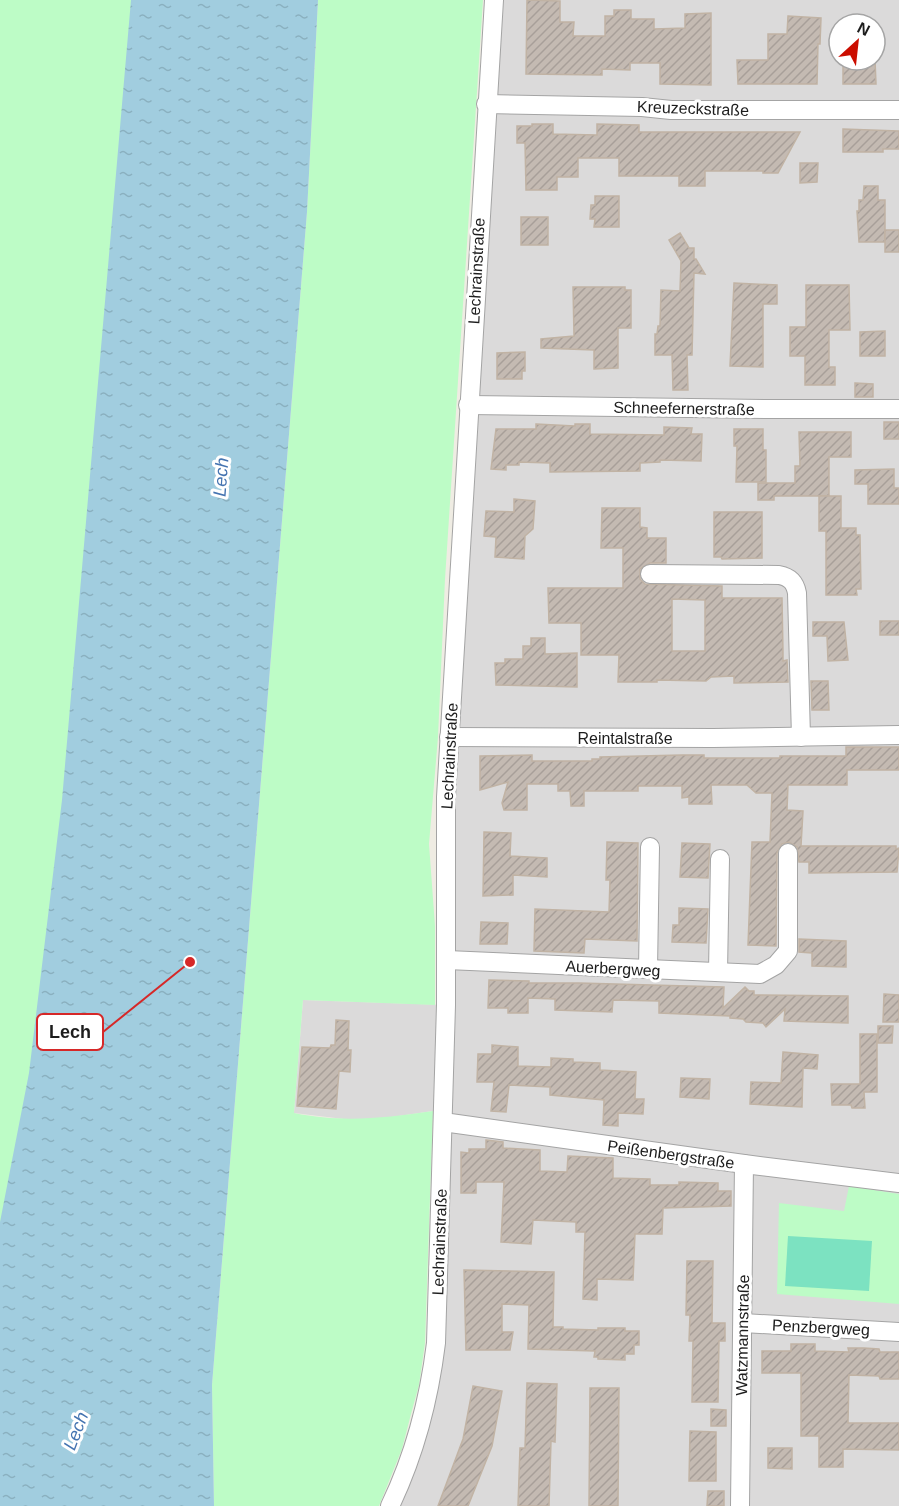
<svg xmlns="http://www.w3.org/2000/svg" width="899" height="1506" viewBox="0 0 899 1506" font-family="Arial,sans-serif">
<style>
.residential{fill:#dbdada;fill-rule:evenodd}
.park{fill:#bdfcc6}
.pitch{fill:#7ce2c1}
.water{fill:url(#water-ripples)}
.building{fill:url(#building-hatch);stroke:#c1b3a4;stroke-width:1.5;fill-rule:evenodd}
.lines{fill:none;stroke-linecap:round;stroke-linejoin:round}
.minor-casing{stroke:#a4a4a4;stroke-width:20}
.minor{stroke:#fff;stroke-width:18}
.labels{text-anchor:middle;stroke-width:6;stroke-linejoin:round;paint-order:stroke}
.street-label{font-size:16px;fill:#1d1d1d;stroke:#fff}
.water-label{font-size:18px;font-style:italic;fill:#4574b1;stroke:#fff}
.leader{fill:none;stroke:#d62828;stroke-width:2}
.callout-dot{fill:#d62828;stroke:#fff;stroke-width:2}
.callout{fill:#fff;stroke:#d62828;stroke-width:2}
.callout-label{font-size:18px;text-anchor:middle;font-weight:bold;fill:#1d1d1d}
</style>
<defs>
<pattern id="water-ripples" width="26" height="14" patternUnits="userSpaceOnUse" patternTransform="scale(1.5)"><rect width="26" height="14" fill="#a1cddf"/><path d="M2 4q2-2 4 0t4 0M15 11q2-2 4 0t4 0" fill="none" stroke="#8ab0bf"/></pattern>
<pattern id="building-hatch" width="6" height="6" patternUnits="userSpaceOnUse" patternTransform="scale(1.5)"><rect width="6" height="6" fill="#c4bab2"/><path d="M-1 1l2-2M0 6l6-6M5 7l2-2" fill="none" stroke="#a89f99"/></pattern>
</defs>
<rect width="100%" height="100%" fill="#efece3"/>
<path class="residential" d="M494,0H899V1506H390L422,1422L443,1122L433,1111L378,1119L352,1120L294,1113L303,1000L446,1005L449,737ZM839,24H875V60H839Z"/>
<g class="park">
<polygon points="0,0 135,0 43,1125 0,1264"/>
<path d="M318,0H483L445,579L438,737L429,844L435,926V1005L303,1000L294,1113C343,1123 384,1118 433,1111L425,1343L419,1385L411,1414L402,1449L379,1506H214L212,1385L307,212Z"/>
<polygon points="849,1186 899,1194 899,1304 777,1294 779,1203 844,1211"/>
</g>
<polygon class="pitch" points="788,1236 872,1241 869,1291 785,1286"/>
<polygon class="water" points="131,0 318,0 307,212 212,1385 214,1506 0,1506 0,1222 29,1073 62,800"/>
<g class="building">
<polygon points="527,0 560,1 560,22 574,22 573,36 605,36 605,16 614,16 614,10 631,10 631,19 654,19 654,29 685,28 685,14 711,13 711,85 660,84 660,63 630,63 630,70 602,69 602,75 526,74"/>
<polygon points="788,16 821,18 820,44 818,44 817,84 738,84 737,60 768,60 768,34 787,34"/>
<polygon points="843,60 875,60 876,84 843,84"/>
<polygon points="532,124 553,124 553,134 597,135 597,124 639,125 639,132 800,132 778,173 763,173 763,171 705,171 705,186 679,186 679,176 619,176 619,158 578,158 578,177 557,177 557,190 526,190 525,143 517,143 517,126 532,126"/>
<polygon points="843,129 899,131 899,149 883,149 883,152 843,152"/>
<polygon points="800,163 818,163 817,182 800,183"/>
<polygon points="864,186 878,186 878,200 885,200 885,242 859,242 857,211 859,211 859,200 863,200"/>
<polygon points="595,196 619,196 619,227 594,227 595,219 590,219 591,205 595,205"/>
<rect x="521" y="217" width="27" height="28"/>
<rect x="885" y="230" width="14" height="22"/>
<polygon points="680,233 689,248 694,248 694,259 696,259 705,274 694,273 692,355 687,355 688,390 673,390 672,355 655,355 655,334 657,334 658,326 660,326 661,290 680,291 681,261 669,240"/>
<polygon points="734,283 777,285 777,304 763,304 763,367 730,366"/>
<polygon points="806,285 849,285 850,330 829,330 829,367 835,367 835,385 805,385 805,356 790,356 790,327 806,327"/>
<polygon points="573,287 625,287 625,290 631,290 631,328 618,328 618,368 594,369 594,350 541,348 541,339 574,336"/>
<polygon points="885,331 885,356 860,356 860,332"/>
<polygon points="525,352 525,371 522,371 522,379 497,379 497,353"/>
<polygon points="855,383 873,384 873,397 855,397"/>
<rect x="884" y="422" width="15" height="17"/>
<polygon points="536,424 575,426 575,424 590,424 590,434 664,435 664,427 692,428 691,434 702,434 701,461 660,460 660,462 640,463 640,471 550,472 550,463 519,462 519,465 506,465 506,470 491,469 496,429 536,429"/>
<polygon points="734,429 763,429 763,450 766,450 766,482 736,482 737,446 734,446"/>
<polygon points="799,432 851,432 851,457 829,457 829,496 774,496 774,500 758,500 758,483 795,483 795,466 800,466"/>
<polygon points="894,469 894,488 899,488 899,504 868,504 868,484 855,484 855,470"/>
<polygon points="819,496 841,496 841,528 856,528 856,535 860,535 861,589 856,589 857,595 826,595 826,531 819,531"/>
<polygon points="514,499 535,501 533,529 525,536 524,559 495,557 496,537 484,536 486,511 514,512"/>
<path d="M602,508H640V527L647,528V538H666V563H650L640,569V579L645,584L722,586V598H782L783,652V661L787,660L788,682L734,683V676L711,677L706,681L657,680V682H618L619,655H581V623H549L548,588H623V548H601ZM672,599L705,600V651H672Z"/>
<polygon points="714,512 762,512 762,558 722,559 721,557 714,557"/>
<rect x="880" y="621" width="19" height="14"/>
<polygon points="813,622 844,622 848,660 828,661 827,636 813,636"/>
<polygon points="531,638 545,638 545,654 577,653 577,687 496,685 495,663 505,663 505,659 523,659 523,646 531,646"/>
<polygon points="811,681 828,681 829,710 812,710"/>
<polygon points="846,747 899,747 899,770 847,770 847,785 788,785 787,810 803,811 801,846 896,846 896,849 899,848 897,872 809,873 809,862 799,862 797,847 789,842 782,844 777,853 776,946 748,945 752,842 770,842 772,793 756,793 747,785 711,785 712,804 689,804 689,797 682,798 682,786 638,786 638,791 584,791 584,806 571,806 570,791 558,791 558,784 527,784 527,810 504,810 502,803 508,782 480,790 480,756 532,755 532,761 592,761 592,759 600,759 600,757 682,755 704,755 704,758 780,758 780,756 846,756"/>
<polygon points="484,832 511,833 510,856 547,858 547,877 513,875 513,895 483,896"/>
<polygon points="607,842 638,843 637,941 585,939 584,953 534,951 535,909 609,912 610,880 606,880"/>
<polygon points="682,843 710,844 708,878 680,877"/>
<polygon points="679,908 708,909 706,943 672,942 673,925 679,925"/>
<polygon points="481,922 508,923 507,944 480,944"/>
<polygon points="799,939 846,941 846,967 812,966 812,953 799,952"/>
<polygon points="489,980 529,981 529,983 579,983 724,987 723,1008 745,987 749,991 754,991 754,995 848,996 848,1023 784,1021 785,1009 766,1027 763,1023 746,1022 743,1019 730,1018 730,1016 659,1013 659,1001 613,1000 612,1012 555,1010 555,999 528,998 528,1013 508,1013 508,1008 488,1008"/>
<polygon points="884,994 899,995 899,1022 883,1022"/>
<polygon points="336,1020 349,1021 348,1050 351,1050 350,1072 339,1071 336,1109 297,1106 302,1047 330,1048 331,1045 335,1045"/>
<polygon points="878,1026 893,1026 892,1043 878,1043"/>
<polygon points="860,1034 877,1034 877,1092 864,1092 865,1108 852,1108 851,1105 832,1105 831,1084 860,1084"/>
<polygon points="492,1045 518,1047 518,1066 551,1067 551,1058 573,1059 573,1062 600,1063 600,1070 636,1072 635,1099 644,1099 643,1114 618,1113 618,1126 603,1125 604,1100 550,1095 550,1087 509,1085 506,1112 491,1111 494,1082 477,1082 478,1054 492,1054"/>
<polygon points="783,1052 818,1055 817,1069 803,1068 802,1107 750,1104 751,1082 781,1083"/>
<polygon points="681,1078 710,1079 709,1099 680,1097"/>
<polygon points="486,1140 503,1142 503,1148 540,1150 540,1171 567,1172 568,1156 613,1158 613,1178 650,1179 650,1185 679,1185 679,1182 718,1183 718,1191 731,1191 731,1206 663,1208 662,1234 635,1234 633,1280 597,1279 597,1300 583,1299 585,1232 576,1232 576,1222 533,1220 531,1244 501,1242 504,1182 476,1182 476,1193 461,1193 461,1152 469,1153 469,1149 486,1149"/>
<polygon points="687,1261 713,1261 712,1323 725,1323 725,1341 719,1341 718,1402 692,1402 693,1341 689,1341 690,1315 686,1315"/>
<polygon points="464,1270 554,1272 553,1327 563,1327 563,1329 598,1330 598,1328 625,1328 625,1331 639,1331 639,1345 634,1345 634,1354 625,1354 625,1360 598,1359 598,1357 594,1357 595,1351 528,1349 529,1305 502,1304 502,1332 513,1332 510,1350 466,1350"/>
<polygon points="791,1344 815,1344 815,1351 849,1352 848,1348 864,1348 879,1349 880,1352 899,1352 899,1379 880,1379 879,1376 849,1375 848,1423 899,1423 899,1450 843,1449 843,1467 819,1467 819,1436 801,1436 801,1373 762,1373 762,1351 791,1351"/>
<polygon points="527,1383 557,1384 555,1442 551,1441 549,1506 518,1506 520,1448 525,1448"/>
<polygon points="473,1386 502,1391 492,1446 468,1506 438,1506 463,1439"/>
<polygon points="590,1388 619,1388 618,1506 589,1506"/>
<polygon points="711,1409 726,1410 726,1426 711,1426"/>
<polygon points="690,1431 716,1432 716,1481 689,1481"/>
<polygon points="768,1448 792,1448 792,1469 768,1468"/>
<polygon points="708,1491 724,1491 724,1506 707,1506"/>
</g>
<g class="lines">
<defs>
<g id="minor">
<polyline points="486,104 642,107 671,110 899,110"/>
<polyline points="468,405 771,409 899,409"/>
<path d="M650,574L779,575C790,577 795,582 797,593L801,737"/>
<polyline points="449,737 713,738 899,735"/>
<polyline points="447,960 760,974 776,965 788,951 788,853"/>
<polyline points="648,969 650,847"/>
<polyline points="718,972 720,859"/>
<polyline points="443,1122 744,1164 899,1183"/>
<polyline points="743,1323 899,1332"/>
<path d="M390,1506C415,1454 429,1400 436,1343L446,1005V797L494,0"/>
<polyline points="740,1506 744,1164"/>
</g>
</defs>
<use href="#minor" class="minor-casing"/>
<use href="#minor" class="minor"/>
</g>
<g class="labels">
<g class="street-label">
<text transform="translate(693 108) rotate(2)" y="6">Kreuzeckstraße</text>
<text transform="translate(476 271) rotate(-87)" y="6">Lechrainstraße</text>
<text transform="translate(684 408) rotate(1)" y="6">Schneefernerstraße</text>
<text x="625" y="744">Reintalstraße</text>
<text transform="translate(449 756) rotate(-87)" y="6">Lechrainstraße</text>
<text transform="translate(613 968) rotate(3)" y="6">Auerbergweg</text>
<text transform="translate(671 1154) rotate(8)" y="6">Peißenbergstraße</text>
<text transform="translate(439 1242) rotate(-88)" y="6">Lechrainstraße</text>
<text transform="translate(821 1327) rotate(3)" y="6">Penzbergweg</text>
<text transform="translate(742 1335) rotate(-89)" y="6">Watzmannstraße</text>
</g>
<g class="water-label">
<text transform="translate(221 477) rotate(-86)" y="6">Lech</text>
<text transform="translate(76 1431) rotate(-69)" y="6">Lech</text>
</g>
</g>
<path class="leader" d="M190 962L103 1032"/>
<circle class="callout-dot" cx="190" cy="962" r="6"/>
<rect class="callout" x="37" y="1014" width="66" height="36" rx="6"/>
<g class="callout-label">
<text x="70" y="1038">Lech</text>
</g>
<g transform="translate(857 42) rotate(27)"><circle r="28" fill="#ffffff" stroke="#a5a5a5" stroke-width="1.5"/>
<path d="M0-4.5L10 22L0 15L-10 22Z" fill="#cb0d00"/>
<text y="-9" font-size="16" font-weight="bold" text-anchor="middle" fill="#1d1d1d">N</text>
</g>
</svg>
